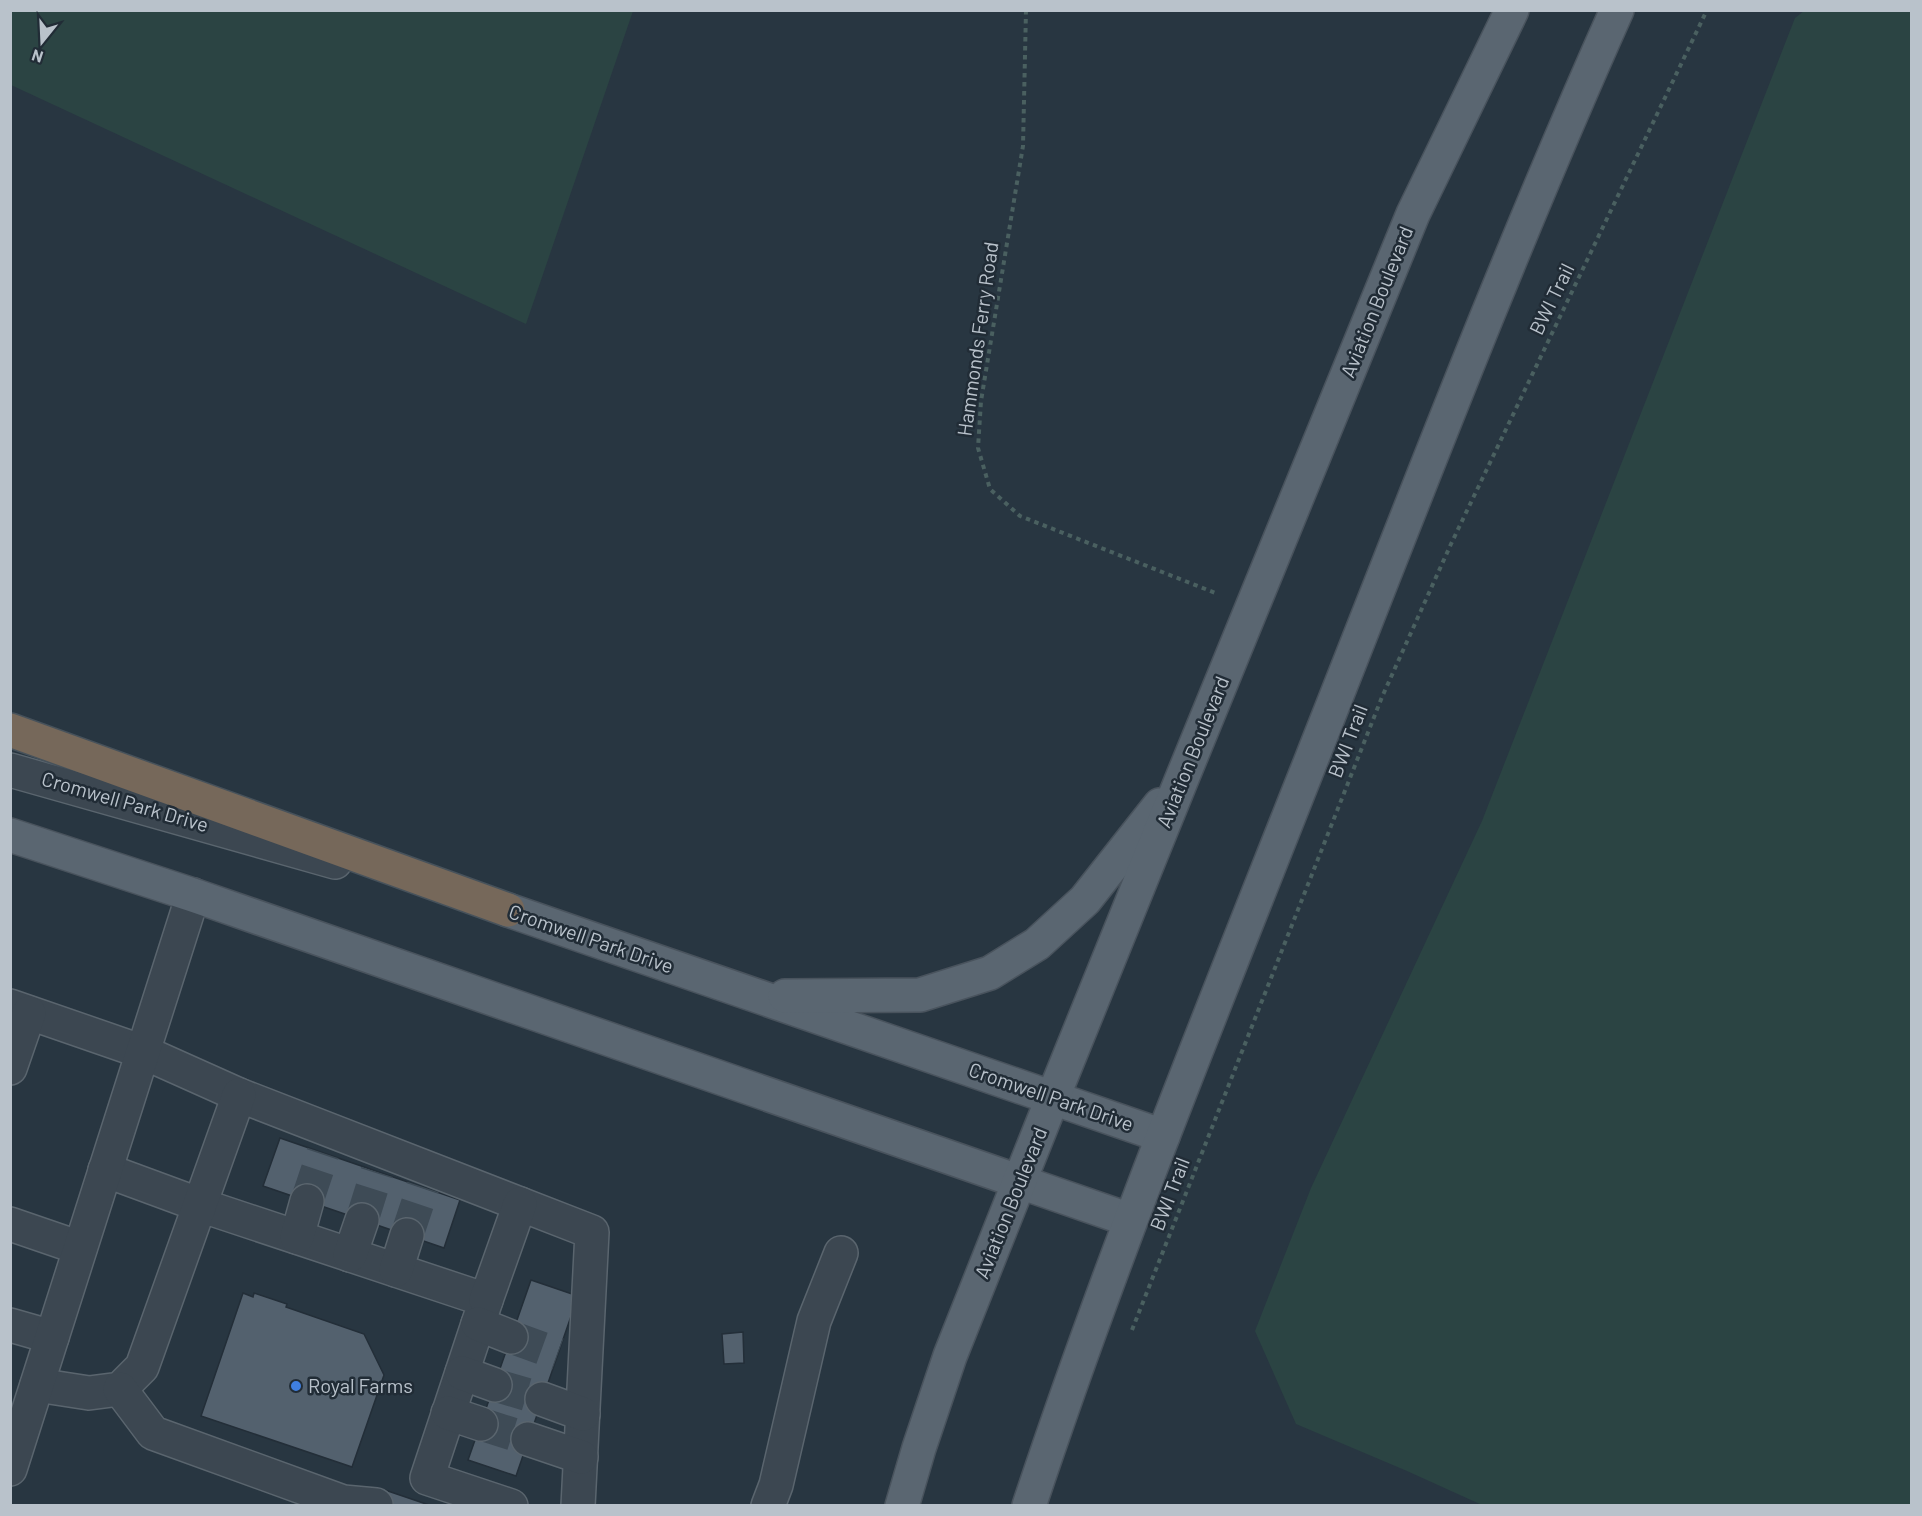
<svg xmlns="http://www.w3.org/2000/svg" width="1922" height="1516" viewBox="0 0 1922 1516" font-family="Barlow,sans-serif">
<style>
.green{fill:#2b4443}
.building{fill:#53616e;stroke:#232e38;stroke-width:1.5}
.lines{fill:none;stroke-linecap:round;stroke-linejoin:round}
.minor-tunnel{stroke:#3e4b56;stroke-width:33;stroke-dasharray:33 16;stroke-linecap:butt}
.minor-casing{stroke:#5a656e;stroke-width:36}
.major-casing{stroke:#49535d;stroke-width:36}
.highway-casing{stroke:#47525b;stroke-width:36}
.path{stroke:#4a6060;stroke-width:4;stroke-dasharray:4.5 4.5;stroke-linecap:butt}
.minor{stroke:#3c4751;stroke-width:33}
.major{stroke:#5a6671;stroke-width:33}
.highway{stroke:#76685a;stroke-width:33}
.shop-dot{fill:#3f7fe0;stroke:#212c36;stroke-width:2}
.labels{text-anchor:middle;stroke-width:5;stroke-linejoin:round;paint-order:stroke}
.street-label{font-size:20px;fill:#b9c2cb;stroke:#212c36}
.poi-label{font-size:20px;fill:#b9c2cb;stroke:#212c36;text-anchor:start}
</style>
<rect width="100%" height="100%" fill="#283641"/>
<g class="green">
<polygon points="11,10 633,10 633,11 526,324 11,85"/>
<polygon points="1804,11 1911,11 1911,1505 1482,1505 1407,1471 1296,1424 1255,1331 1311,1188 1482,821 1795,18"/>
</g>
<g class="building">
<polygon points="280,1138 460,1200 444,1248 263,1186"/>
<polygon points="531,1280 578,1296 516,1476 468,1460"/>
<polygon points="243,1293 253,1297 254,1293 287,1304 286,1307 364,1334 384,1375 352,1467 201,1416"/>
<polygon points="743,1332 744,1363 724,1364 722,1334"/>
<polygon points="382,1489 432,1506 376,1506"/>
</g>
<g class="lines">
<g class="minor-tunnel">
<polyline points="307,1201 323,1153"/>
<polyline points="362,1220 377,1172"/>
<polyline points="407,1235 423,1187"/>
<polyline points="511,1337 558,1354"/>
<polyline points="495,1385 542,1399"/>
<polyline points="481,1424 528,1439"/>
</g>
<defs>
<g id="minor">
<polyline points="10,770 335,862"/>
<polyline points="10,1006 143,1052 239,1095 592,1232 578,1506"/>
<polyline points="10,1068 29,1013"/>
<polyline points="105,1170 200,1205 486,1300 427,1478 511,1506"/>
<polyline points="10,1224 80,1248"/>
<polyline points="297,1237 307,1201"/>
<polyline points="350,1255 362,1220"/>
<polyline points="396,1270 407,1235"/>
<polyline points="486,1300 520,1204"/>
<polyline points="478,1324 511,1337"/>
<polyline points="10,1325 52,1337"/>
<polyline points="462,1373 495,1385"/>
<polyline points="37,1385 89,1393 120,1389 142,1367 239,1095"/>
<polyline points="120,1389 153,1433 343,1502 376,1505"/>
<polyline points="542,1399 583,1414"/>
<polyline points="448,1413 481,1424"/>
<polyline points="528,1439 581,1457"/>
<polyline points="10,1469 193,895"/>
<polyline points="768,1506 776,1485 814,1321 841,1253"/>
</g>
<g id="major">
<polyline points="10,835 193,895 1130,1220"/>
<polyline points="508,910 1163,1136"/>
<polyline points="785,996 920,995 990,973 1037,944 1085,900 1160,805"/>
<polyline points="902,1506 919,1448 950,1356 1053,1097 1183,776 1413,214 1512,10"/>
<path d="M1029,1506C1113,1253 1214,1006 1312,758C1411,508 1507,256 1617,10"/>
</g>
<polyline id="highway" points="10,730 508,910"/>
</defs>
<use href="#minor" class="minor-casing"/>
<use href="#major" class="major-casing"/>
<use href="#highway" class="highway-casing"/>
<g class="path">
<polyline points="1026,10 1023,146 981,401 978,448 990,489 1020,516 1218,594"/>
<polyline points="1132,1330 1382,697 1451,544 1707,10"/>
</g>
<use href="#minor" class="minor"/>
<use href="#major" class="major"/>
<use href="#highway" class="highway"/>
</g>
<circle class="shop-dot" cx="296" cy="1386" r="6"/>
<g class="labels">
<g class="street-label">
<text transform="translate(1552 299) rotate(-64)" y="7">BWI Trail</text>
<text transform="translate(1377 302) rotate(-68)" y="7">Aviation Boulevard</text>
<text transform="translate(978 339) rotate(-82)" y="7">Hammonds Ferry Road</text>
<text transform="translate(1348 741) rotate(-69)" y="7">BWI Trail</text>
<text transform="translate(1193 752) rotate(-68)" y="7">Aviation Boulevard</text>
<text transform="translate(125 802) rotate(16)" y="7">Cromwell Park Drive</text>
<text transform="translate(591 939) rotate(19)" y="7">Cromwell Park Drive</text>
<text transform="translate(1051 1097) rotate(19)" y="7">Cromwell Park Drive</text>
<text transform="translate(1170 1194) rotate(-69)" y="7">BWI Trail</text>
<text transform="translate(1011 1203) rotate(-68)" y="7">Aviation Boulevard</text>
</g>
<g class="poi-label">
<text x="308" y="1393">Royal Farms</text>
</g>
</g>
<rect width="1922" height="1516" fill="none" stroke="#b9c2cb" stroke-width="24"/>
<g transform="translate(42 42) rotate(198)" stroke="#212c36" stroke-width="4.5" paint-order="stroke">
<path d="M0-4.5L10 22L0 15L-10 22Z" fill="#b9c2cb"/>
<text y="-9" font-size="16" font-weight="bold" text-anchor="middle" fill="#b9c2cb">N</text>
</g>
</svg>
